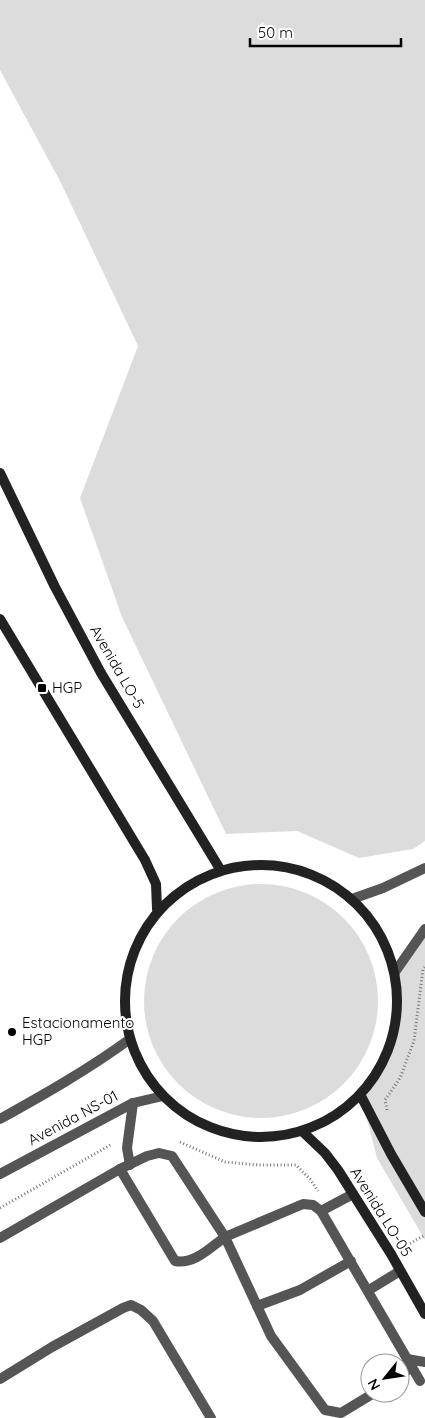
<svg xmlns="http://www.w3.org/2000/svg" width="425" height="1418" viewBox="0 0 425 1418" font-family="Quicksand,sans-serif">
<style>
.green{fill:#dcdcdc}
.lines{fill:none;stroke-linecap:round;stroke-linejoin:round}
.path{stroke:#777;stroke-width:3;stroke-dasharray:1 2.5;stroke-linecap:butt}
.service{stroke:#555;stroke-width:10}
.minor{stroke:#555;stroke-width:10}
.tertiary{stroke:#555;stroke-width:10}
.secondary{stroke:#222;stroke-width:10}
.poi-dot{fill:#000;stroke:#fff;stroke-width:2}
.labels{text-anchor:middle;stroke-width:4;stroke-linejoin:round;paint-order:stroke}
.street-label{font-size:15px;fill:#000;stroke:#fff}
.poi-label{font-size:15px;fill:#000;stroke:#fff;text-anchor:start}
</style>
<rect width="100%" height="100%" fill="#fff"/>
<g class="green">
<polygon points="0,0 425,0 425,841 413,849 359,858 297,831 226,834 122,617 80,498 138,346 60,181 0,70"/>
<circle cx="261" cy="1001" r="117"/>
<polygon points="425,929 425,1240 377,1158 361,1096 393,1039 395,972"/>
</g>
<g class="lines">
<g class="path">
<polyline points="387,1110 385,1100 400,1078 414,1041 423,969 425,967"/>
<polyline points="180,1142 225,1162 259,1165 296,1165 310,1179 318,1191"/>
<polyline points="0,1208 112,1144"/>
<polyline points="404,1247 425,1235"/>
</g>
<g class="service">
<polyline points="130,1165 127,1148 133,1103"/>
<path d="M120,1169L175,1261C194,1265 211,1247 225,1237L271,1336L325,1410L341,1413L374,1393"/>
<polyline points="321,1211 353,1194"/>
<polyline points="0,1238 120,1169 147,1156 159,1153 172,1156 225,1237 303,1204 313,1205 321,1211 420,1381"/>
<polyline points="369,1290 400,1271"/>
<polyline points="257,1306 300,1290 351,1261"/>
<polyline points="407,1359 425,1362"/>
<polyline points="400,1375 412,1367"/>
</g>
<polyline class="minor" points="0,1379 52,1347 123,1308 131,1305 141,1310 153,1321 211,1418"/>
<g class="tertiary">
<polyline points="352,899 383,888 425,868"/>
<polyline points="395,972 425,929"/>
<path d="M0,1119C45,1094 89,1069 130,1039"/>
<polyline points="0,1174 133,1103 163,1096"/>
</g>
<g class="secondary">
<polyline points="0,473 55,587 101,673 220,869"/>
<polyline points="0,619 145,860 156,884 157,909"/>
<circle cx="261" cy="1001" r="136"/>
<polyline points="361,1096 391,1154 425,1212"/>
<polyline points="304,1133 325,1153 338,1170 391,1254 425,1314"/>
</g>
</g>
<g class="poi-dot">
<rect x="37" y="683" width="10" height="10" rx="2.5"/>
<circle cx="12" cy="1032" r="5"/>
</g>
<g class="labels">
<g class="street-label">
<text transform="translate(117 667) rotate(60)" y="5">Avenida LO-5</text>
<text transform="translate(73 1118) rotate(-28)" y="5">Avenida NS-01</text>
<text transform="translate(381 1212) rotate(58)" y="5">Avenida LO-05</text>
</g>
<g class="poi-label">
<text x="52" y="693">HGP</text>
<text x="22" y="1028">Estacionamento<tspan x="22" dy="17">HGP</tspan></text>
</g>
</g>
<g transform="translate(385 1378) rotate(240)"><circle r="24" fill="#ffffff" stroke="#999999"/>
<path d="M0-4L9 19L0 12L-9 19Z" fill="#000000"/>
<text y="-8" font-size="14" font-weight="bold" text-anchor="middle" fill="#000000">N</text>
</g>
<path d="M250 38v8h151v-8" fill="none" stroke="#000000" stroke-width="2.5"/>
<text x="258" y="38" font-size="15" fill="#000000" stroke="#ffffff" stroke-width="4" paint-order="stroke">50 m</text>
</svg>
